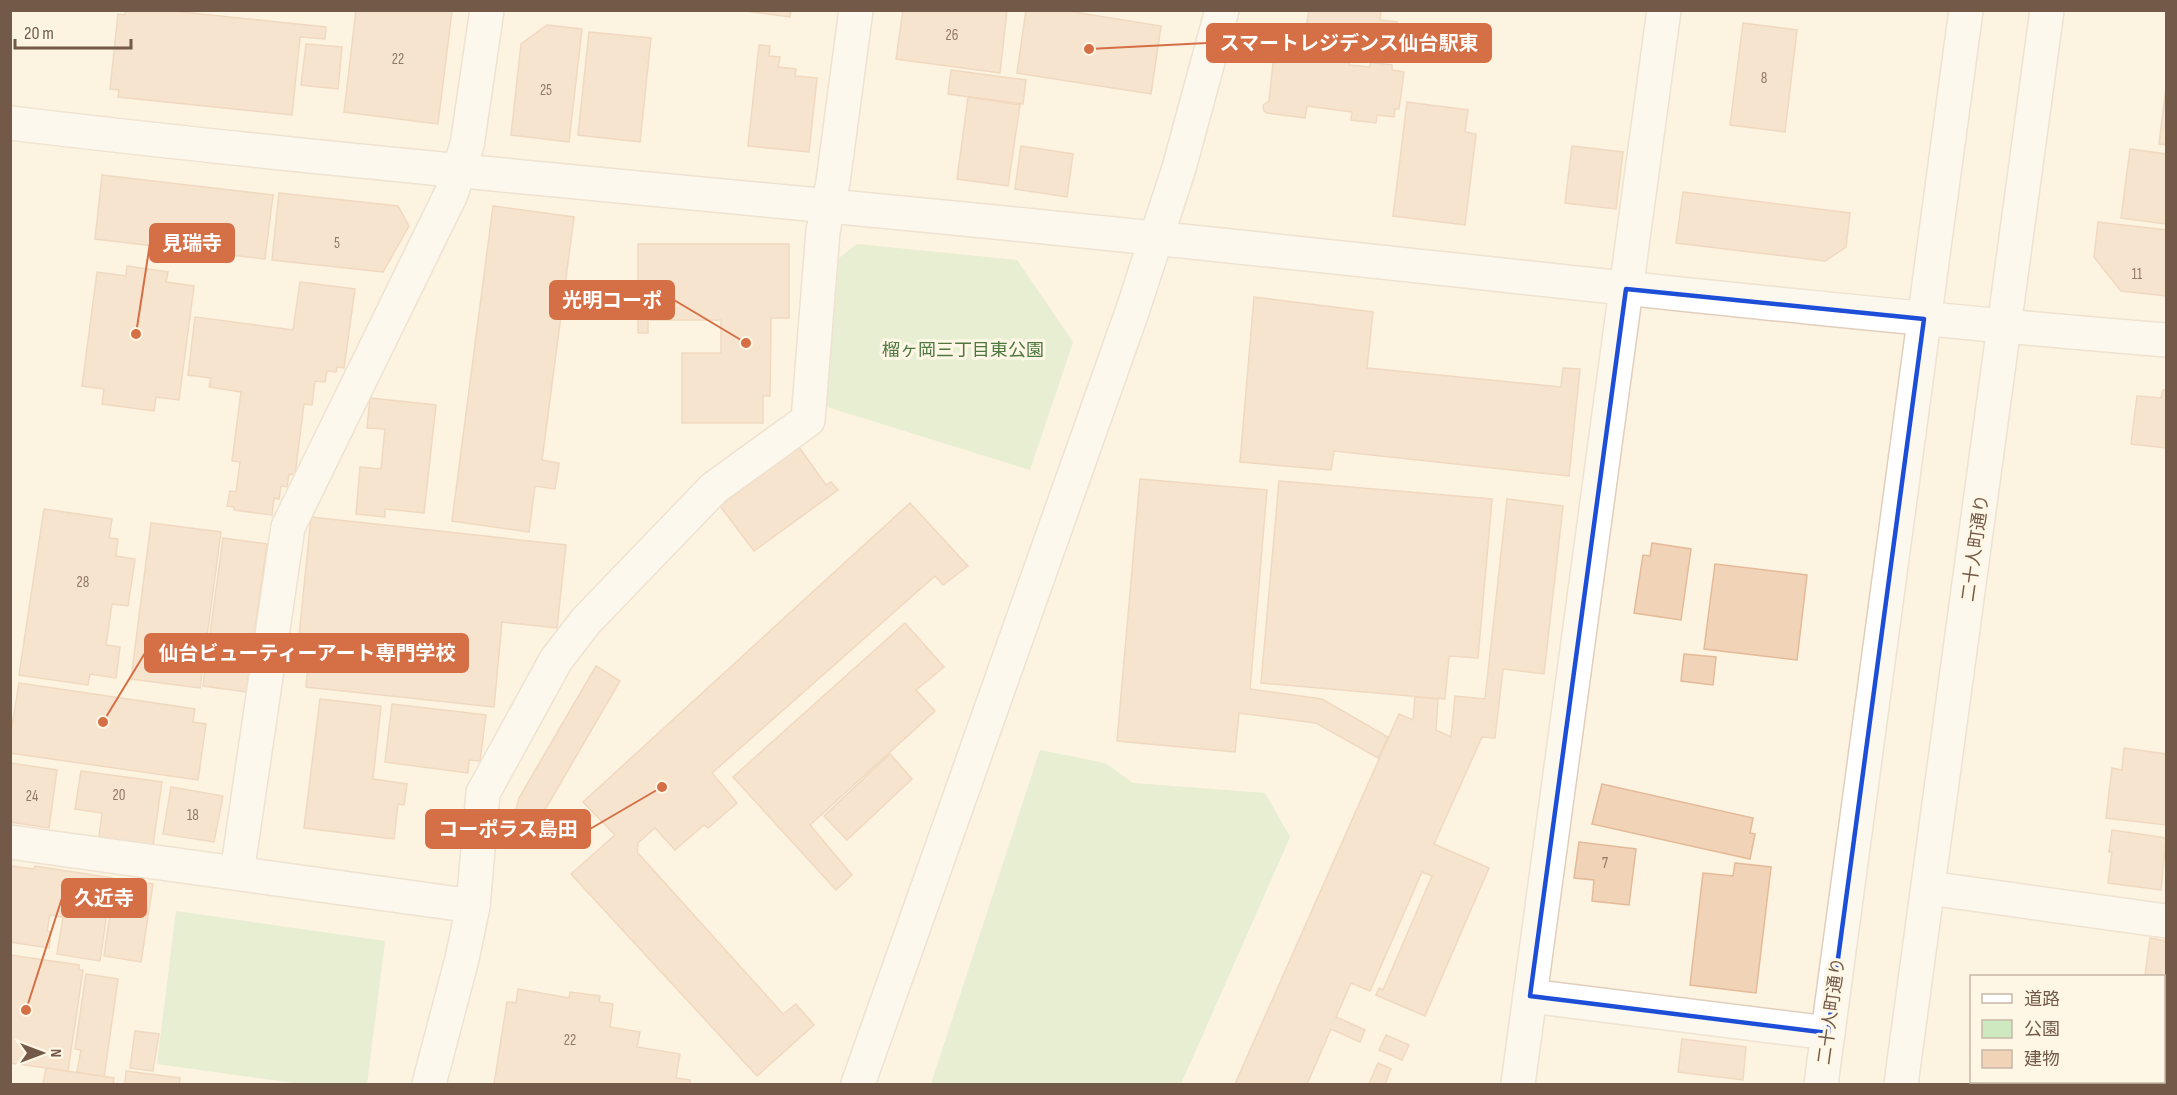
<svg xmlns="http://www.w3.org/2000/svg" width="2177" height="1095" viewBox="0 0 2177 1095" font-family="'Sofia Sans Condensed','Noto Sans JP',sans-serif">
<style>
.green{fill:#cee9bf}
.building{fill:#f1d3b8;stroke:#e4ba99;stroke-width:1.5}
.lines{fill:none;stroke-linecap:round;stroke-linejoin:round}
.minor-casing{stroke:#e0cfbd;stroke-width:36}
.minor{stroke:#fff;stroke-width:33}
.marked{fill:none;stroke:#1d4ed8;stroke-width:4.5;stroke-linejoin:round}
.labels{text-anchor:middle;stroke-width:6;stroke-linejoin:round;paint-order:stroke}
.number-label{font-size:15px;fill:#927864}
.park-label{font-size:18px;fill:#4d7840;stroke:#fff7e6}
.street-label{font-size:18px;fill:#735a48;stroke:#fff7e6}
.leader{fill:none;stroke:#d56f45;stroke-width:2}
.callout-dot{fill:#d56f45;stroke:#fff7e6;stroke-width:2}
.callout{fill:#d56f45;stroke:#d56f45;stroke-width:2}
.callout-label{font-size:20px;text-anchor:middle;font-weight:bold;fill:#fff}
</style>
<rect width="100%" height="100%" fill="#fcf3e0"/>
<g class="green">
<polygon points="857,244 1017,260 1073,342 1030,470 824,406 839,258"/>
<polygon points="1040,750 1105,763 1133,783 1265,793 1290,837 1181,1084 931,1084"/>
<polygon points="176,911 385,941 367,1084 302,1084 157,1064"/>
</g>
<g class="building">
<polygon points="126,10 162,10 326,27 325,39 300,37 292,115 118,97 119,90 110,89 118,14 125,15"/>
<polygon points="356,10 452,11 438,124 344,112"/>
<polygon points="739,10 791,10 790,17"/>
<polygon points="903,10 1007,10 1000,73 896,59"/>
<polygon points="1026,10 1061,10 1161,26 1151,94 1017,73"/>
<polygon points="1309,10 1381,10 1380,20 1397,22 1393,47 1305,35"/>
<polygon points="1743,23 1797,30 1785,132 1730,125"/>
<polygon points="547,25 582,29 569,142 511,135 521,44"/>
<polygon points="589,32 651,38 640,142 578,135"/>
<polygon points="306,44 342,47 338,89 301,85"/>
<polygon points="759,45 770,46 769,56 780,57 778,67 796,69 795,76 817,78 809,152 748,146"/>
<polygon points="1286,51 1308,53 1307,57 1327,60 1328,55 1351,57 1349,65 1370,67 1370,62 1392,65 1392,70 1404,72 1399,109 1395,109 1394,117 1377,115 1376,123 1351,120 1352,112 1307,106 1305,118 1267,113 1264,111 1263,105 1269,101 1274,54 1286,56"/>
<polygon points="951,70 1026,80 1023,104 948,94"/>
<polygon points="2166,87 2166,145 2159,144"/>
<polygon points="968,97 1020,105 1008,186 957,179"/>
<polygon points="1407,102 1468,110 1465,132 1476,134 1465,225 1393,216"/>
<polygon points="1021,146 1073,154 1067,197 1015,189"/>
<polygon points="1572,146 1623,152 1616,209 1565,203"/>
<polygon points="2130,149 2166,154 2166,224 2121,218"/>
<polygon points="102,175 273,195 265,259 95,239"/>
<polygon points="1683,192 1850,213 1846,247 1825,261 1676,243"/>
<polygon points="279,193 398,206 409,226 383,272 272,260"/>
<polygon points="493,206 574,217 542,460 559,463 555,489 535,486 529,532 452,521"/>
<polygon points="2098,222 2166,230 2166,296 2121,291 2094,257"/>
<polygon points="638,244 789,244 789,318 771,318 770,396 763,396 763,423 682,423 682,353 721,353 721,320 648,320 648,333 638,333"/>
<polygon points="127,266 168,272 166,282 194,286 179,400 156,397 154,411 102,404 104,389 82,386 97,272 126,276"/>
<polygon points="300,282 355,289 344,368 337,367 336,372 327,371 325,382 315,381 312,405 304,404 295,475 289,474 287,487 281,486 279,499 274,498 272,515 234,510 234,507 227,506 230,491 236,492 240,462 232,461 241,392 209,387 211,378 188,375 195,317 293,330"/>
<polygon points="1254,297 1373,312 1367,368 1561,387 1563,368 1580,369 1569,476 1334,451 1331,470 1240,462"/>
<polygon points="2163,390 2166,390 2166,448 2131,444 2137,396 2161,398"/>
<polygon points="370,398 436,405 424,513 385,509 385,517 356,514 360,467 381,469 385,429 367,428"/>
<polygon points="799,447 826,485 831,482 838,490 754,551 720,506"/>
<polygon points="1140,479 1267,490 1250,689 1322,699 1388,737 1378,758 1316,723 1239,713 1235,752 1117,741"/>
<polygon points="1279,481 1492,499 1478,658 1449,656 1445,699 1261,683"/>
<polygon points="1507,499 1563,506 1544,674 1503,669 1495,738 1482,737 1434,844 1489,868 1425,1016 1376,995 1379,988 1383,990 1432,876 1422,872 1370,991 1351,983 1336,1017 1365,1030 1360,1042 1331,1029 1307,1084 1235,1084 1399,714 1413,720 1415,697 1438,699 1436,730 1451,737 1455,696 1485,699"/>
<polygon points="910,503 968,566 943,585 935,576 712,773 737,803 708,828 704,825 675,850 655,828 638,843 637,852 783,1014 796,1004 814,1025 757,1076 571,874 615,835 583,802"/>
<polygon points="44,509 112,519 109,538 118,539 116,556 135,559 128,606 112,604 106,645 120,647 116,678 90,674 88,685 19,675"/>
<polygon points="311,517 566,545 557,628 502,622 494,707 306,687 309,657 297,656"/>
<polygon points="151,523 221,532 200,688 131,679"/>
<polygon points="223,538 267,544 246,692 203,686"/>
<polygon points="1652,543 1691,549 1681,620 1634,613 1643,555 1650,556"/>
<polygon points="1715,564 1807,575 1797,660 1704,649"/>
<polygon points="905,623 944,667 916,690 935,711 810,825 852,875 836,890 733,777"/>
<polygon points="1684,654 1716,657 1713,685 1681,681"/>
<polygon points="596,666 620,681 532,832 513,821 519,798"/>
<polygon points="19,683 195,709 193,722 206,724 198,780 10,753 10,739"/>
<polygon points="320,699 381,706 373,779 407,784 404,805 398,804 394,839 304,828"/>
<polygon points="392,704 486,715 480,761 469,760 468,773 385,762"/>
<polygon points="2124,748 2166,754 2166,825 2106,818 2112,768 2122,770"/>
<polygon points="890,754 912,779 847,840 824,816"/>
<polygon points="10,763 57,770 49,828 10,822"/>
<polygon points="81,771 162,782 153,845 99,837 102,813 75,809"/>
<polygon points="1602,784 1753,818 1750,833 1755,834 1750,859 1592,824"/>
<polygon points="171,787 223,796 214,842 163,834"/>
<polygon points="2112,830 2166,838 2161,890 2108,883 2112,852 2109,852"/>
<polygon points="1579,842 1636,849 1629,905 1592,901 1594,880 1574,878"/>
<polygon points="1735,863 1771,867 1756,993 1690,985 1703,873 1733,876"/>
<polygon points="10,866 34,869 35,866 112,878 100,961 57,954 63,917 50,915 47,931 51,932 49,948 10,942"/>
<polygon points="115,879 153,884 141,962 104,956"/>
<polygon points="2150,938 2166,941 2166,1058 2164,1057 2164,976 2145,976"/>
<polygon points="10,955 79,965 79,970 83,970 68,1071 10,1063"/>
<polygon points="86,974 118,979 104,1077 77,1072 81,1050 75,1049"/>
<polygon points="518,989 569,998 570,992 600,996 599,1002 613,1004 610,1027 640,1032 637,1047 680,1054 676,1078 690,1080 690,1084 494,1084 507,1002 516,1003"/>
<polygon points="135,1031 159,1034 153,1071 130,1068"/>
<polygon points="1386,1035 1409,1045 1402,1060 1379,1050"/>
<polygon points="1682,1039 1746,1047 1743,1080 1678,1072"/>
<polygon points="1378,1063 1391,1069 1385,1084 1369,1084"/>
<polygon points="46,1068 114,1078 113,1084 43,1084"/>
<polygon points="2164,1069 2166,1069 2166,1084 2128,1084 2129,1082 2164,1082"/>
<polygon points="126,1071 180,1078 179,1084 125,1084"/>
<polygon points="2036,1082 2119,1082 2118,1084 2036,1084"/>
</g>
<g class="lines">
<defs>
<g id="minor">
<path d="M10,123C371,166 733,195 1094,232C1452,268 1808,311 2166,340"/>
<polyline points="10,842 473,906"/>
<polyline points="237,873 288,527 451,194 467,145 487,10"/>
<polyline points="1929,888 2166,921"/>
<polyline points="1530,996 1828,1033"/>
<polyline points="429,1084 462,959 473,906 483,793 556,660 586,621 714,488 808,420 823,231 833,182 856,10"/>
<polyline points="858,1084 1132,312 1179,168 1222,10"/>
<polyline points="1518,1084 1664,10"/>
<polyline points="1821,1084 1966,10"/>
<polyline points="1901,1084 2047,10"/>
</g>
</defs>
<use href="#minor" class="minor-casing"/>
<use href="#minor" class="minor"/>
</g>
<path d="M0 0H2177V1095H0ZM1626,289L1924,319L1828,1033L1530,996Z" fill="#fcf3e0" fill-opacity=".55" fill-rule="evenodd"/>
<path class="marked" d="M1626,289L1924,319L1828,1033L1530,996Z"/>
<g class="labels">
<g class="number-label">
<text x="952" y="40">26</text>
<text x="398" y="64">22</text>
<text x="1764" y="83">8</text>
<text x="546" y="95">25</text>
<text x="337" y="248">5</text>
<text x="2137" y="279">11</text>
<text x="83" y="587">28</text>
<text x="119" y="800">20</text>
<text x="32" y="801">24</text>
<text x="193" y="820">18</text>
<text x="1605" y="868">7</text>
<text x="570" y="1045">22</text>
</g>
<g class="park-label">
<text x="963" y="356">榴ヶ岡三丁目東公園</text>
</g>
<g class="street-label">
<text transform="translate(1975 548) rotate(-82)" y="6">二十人町通り</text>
<text transform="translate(1831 1011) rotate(-82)" y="6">二十人町通り</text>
</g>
</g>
<path class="leader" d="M1089 49L1207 43M136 334L150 243M746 343L674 300M103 722L145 653M662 787L590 829M26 1010L62 898"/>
<g class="callout-dot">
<circle cx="1089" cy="49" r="6"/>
<circle cx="136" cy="334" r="6"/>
<circle cx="746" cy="343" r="6"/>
<circle cx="103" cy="722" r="6"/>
<circle cx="662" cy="787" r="6"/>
<circle cx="26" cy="1010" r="6"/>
</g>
<g class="callout">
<rect x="1207" y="24" width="284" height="38" rx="6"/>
<rect x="150" y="224" width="84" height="38" rx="6"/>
<rect x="550" y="281" width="124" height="38" rx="6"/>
<rect x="145" y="634" width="323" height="38" rx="6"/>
<rect x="426" y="810" width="164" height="38" rx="6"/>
<rect x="62" y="879" width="84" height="38" rx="6"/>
</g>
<g class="callout-label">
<text x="1349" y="50">スマートレジデンス仙台駅東</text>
<text x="192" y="250">見瑞寺</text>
<text x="612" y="307">光明コーポ</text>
<text x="307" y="660">仙台ビューティーアート専門学校</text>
<text x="508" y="836">コーポラス島田</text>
<text x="104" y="905">久近寺</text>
</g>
<rect width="2177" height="1095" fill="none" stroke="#735a48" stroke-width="24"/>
<rect x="1970" y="975" width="195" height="108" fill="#fff7e6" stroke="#c7b8a7" stroke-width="1.5"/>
<rect x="1982" y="994" width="30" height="9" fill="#ffffff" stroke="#c7b8a7" stroke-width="1.5"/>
<text x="2024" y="1005" font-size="18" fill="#735a48">道路</text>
<rect x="1982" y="1020" width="30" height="18" fill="#cee9bf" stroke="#c7b8a7" stroke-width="1.5"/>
<text x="2024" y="1035" font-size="18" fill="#735a48">公園</text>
<rect x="1982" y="1050" width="30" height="18" fill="#f1d3b8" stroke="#c7b8a7" stroke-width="1.5"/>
<text x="2024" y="1065" font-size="18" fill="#735a48">建物</text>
<g transform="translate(42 1053) rotate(90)" stroke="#fff7e6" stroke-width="4.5" paint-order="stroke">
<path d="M0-4.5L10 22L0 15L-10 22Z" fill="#735a48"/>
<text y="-9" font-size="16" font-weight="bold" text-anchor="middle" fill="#735a48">N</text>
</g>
<path d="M15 39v9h116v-9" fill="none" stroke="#735a48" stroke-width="3"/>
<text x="24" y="39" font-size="18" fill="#735a48" stroke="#fff7e6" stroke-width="4.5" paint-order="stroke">20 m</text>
</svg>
